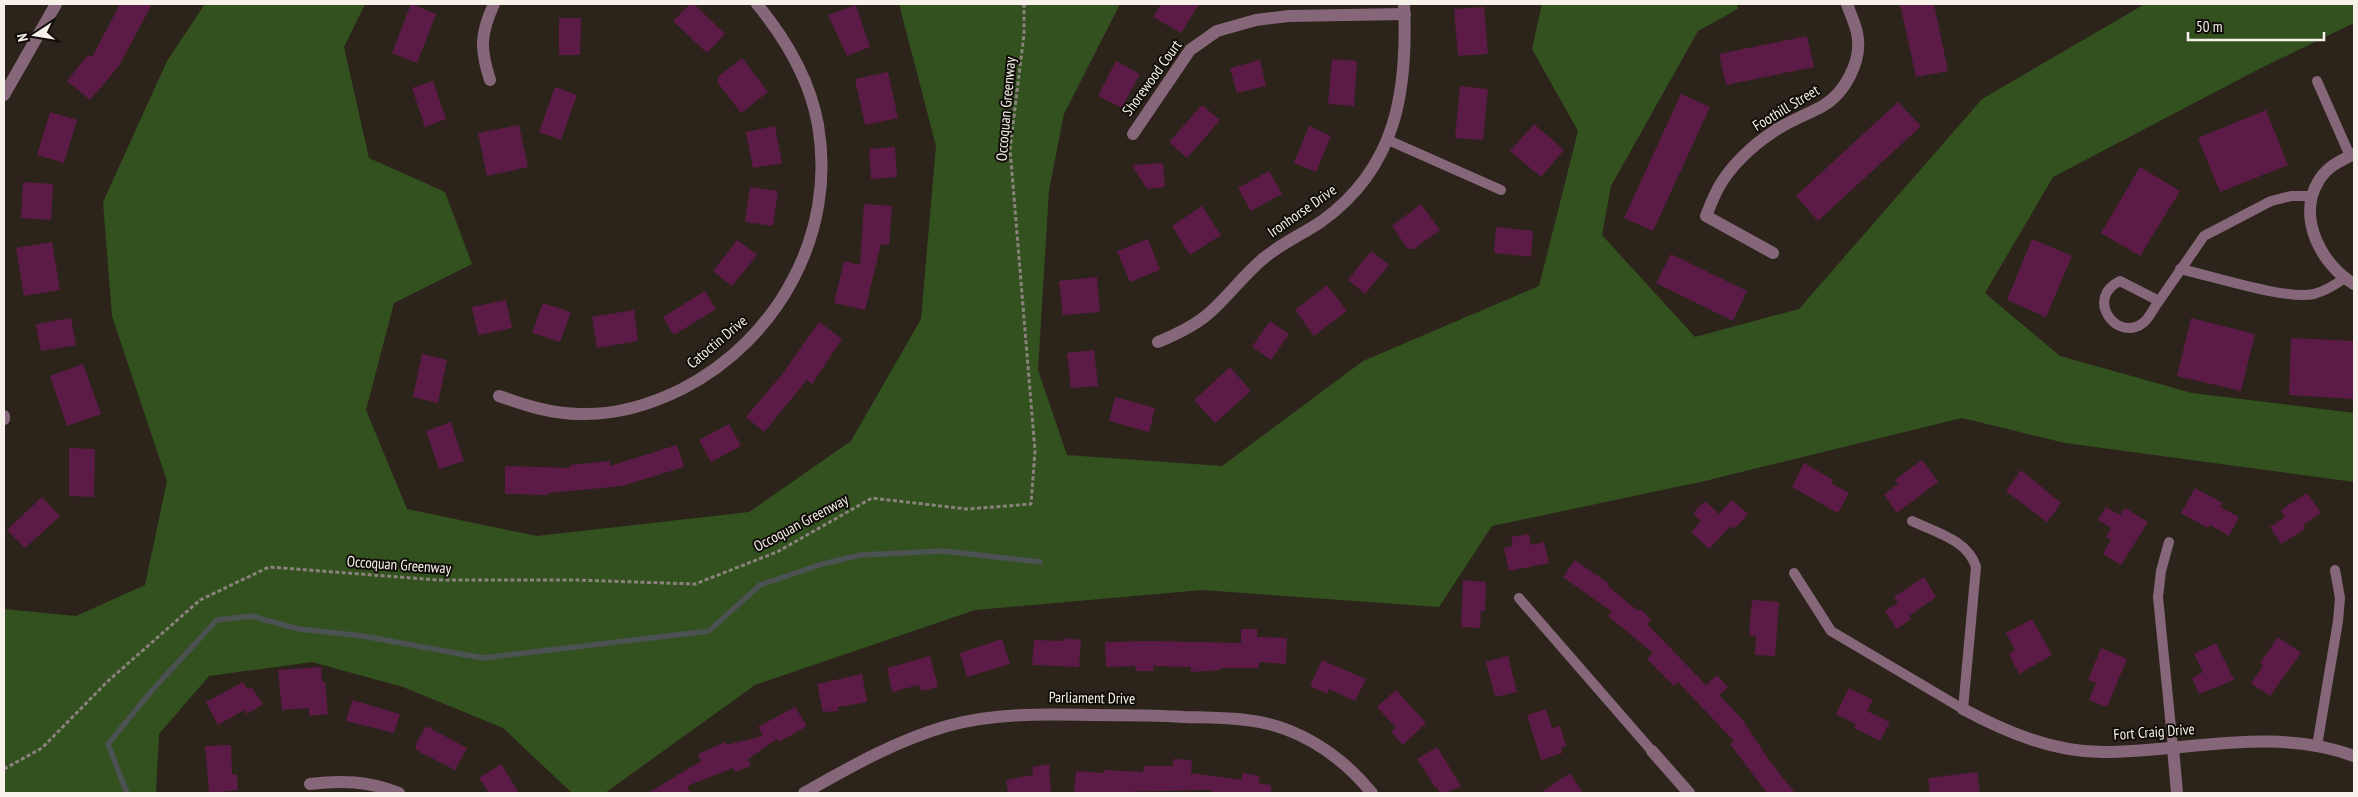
<svg xmlns="http://www.w3.org/2000/svg" width="2358" height="797" viewBox="0 0 2358 797" font-family="'PT Sans Narrow',sans-serif">
<style>
.green{fill:#32511f}
.lines{fill:none;stroke-linecap:round;stroke-linejoin:round}
.stream{stroke:#4c5151;stroke-width:5.5}
.building{fill:#5b1b46}
.path{stroke:#8a837b;stroke-width:3;stroke-dasharray:4 2.5;stroke-linecap:butt}
.lane{stroke:#86677a;stroke-width:10}
.street{stroke:#86677a;stroke-width:12}
.labels{text-anchor:middle;stroke-width:4;stroke-linejoin:round;paint-order:stroke}
.street-label{font-size:15px;fill:#f7f1ea;stroke:#110e09}
</style>
<rect width="100%" height="100%" fill="#2c241a"/>
<polygon class="green" points="205,4 365,4 344,47 369,158 445,192 472,264 394,303 366,410 407,509 537,536 749,512 851,441 921,319 936,146 899,4 1120,4 1064,114 1049,190 1038,370 1067,455 1222,466 1363,361 1539,286 1578,131 1532,49 1542,4 1737,4 1738,9 1698,31 1611,186 1602,235 1695,337 1799,309 1982,99 2145,4 2354,4 2354,23 2261,68 2053,177 1985,293 2060,356 2192,393 2354,413 2354,482 2065,443 1962,418 1705,481 1492,526 1439,607 1202,590 975,610 755,685 605,793 572,793 503,728 403,687 312,662 209,676 159,734 156,793 4,793 4,609 76,616 145,585 167,481 112,316 103,202 167,61"/>
<g class="lines">
<polyline class="stream" points="127,793 108,744 154,688 217,620 251,616 299,629 363,636 483,658 709,631 760,585 822,564 861,555 943,551 1040,562"/>
</g>
<g class="building">
<polygon points="120,4 152,4 119,66 90,100 67,81 88,55 92,57"/>
<polygon points="411,4 436,14 417,63 392,53"/>
<polygon points="690,4 694,4 725,34 707,53 673,21"/>
<polygon points="1161,4 1199,4 1181,33 1153,17"/>
<polygon points="1900,4 1934,4 1948,71 1916,77"/>
<polygon points="856,5 870,47 847,56 828,15"/>
<polygon points="1484,7 1488,54 1458,56 1454,9"/>
<polygon points="559,18 581,18 580,55 559,55"/>
<polygon points="1807,36 1814,67 1726,85 1719,54"/>
<polygon points="742,58 768,92 741,113 718,83 718,77"/>
<polygon points="1332,59 1357,61 1354,106 1328,104"/>
<polygon points="1260,60 1266,86 1237,93 1230,68"/>
<polygon points="1116,61 1140,74 1122,108 1098,96"/>
<polygon points="888,72 898,118 865,125 855,79"/>
<polygon points="433,81 446,119 425,127 412,88"/>
<polygon points="1460,86 1488,89 1483,140 1455,138"/>
<polygon points="555,87 577,95 561,140 539,132"/>
<polygon points="1681,94 1710,107 1653,231 1624,218"/>
<polygon points="1898,102 1921,126 1818,221 1796,196"/>
<polygon points="1202,105 1220,120 1187,158 1169,142"/>
<polygon points="2266,110 2288,165 2220,192 2198,138"/>
<polygon points="50,112 77,120 64,163 37,155"/>
<polygon points="1534,124 1564,150 1541,177 1510,151"/>
<polygon points="519,125 528,167 487,176 478,133"/>
<polygon points="775,126 782,163 753,168 746,132"/>
<polygon points="1309,126 1331,136 1316,172 1294,163"/>
<polygon points="895,147 897,177 871,179 869,149"/>
<polygon points="1163,163 1165,187 1147,189 1132,165"/>
<polygon points="2140,167 2180,191 2140,256 2101,233"/>
<polygon points="1269,171 1282,194 1251,211 1238,188"/>
<polygon points="23,182 53,184 51,220 21,218"/>
<polygon points="750,187 778,191 773,226 745,222"/>
<polygon points="864,204 892,206 889,245 881,244 865,310 834,303 844,261 860,265"/>
<polygon points="1421,204 1440,230 1414,249 1408,249 1392,226"/>
<polygon points="1202,206 1221,235 1190,255 1172,226"/>
<polygon points="1496,227 1533,231 1531,257 1494,253"/>
<polygon points="1148,239 1160,270 1130,282 1117,251"/>
<polygon points="2032,239 2072,256 2046,317 2007,300"/>
<polygon points="737,240 757,255 732,286 713,271"/>
<polygon points="52,242 60,290 24,296 16,248"/>
<polygon points="1371,251 1389,265 1365,294 1348,280"/>
<polygon points="1671,254 1747,291 1733,321 1656,283"/>
<polygon points="1097,277 1100,312 1063,315 1059,281"/>
<polygon points="1327,285 1347,311 1314,336 1295,310"/>
<polygon points="705,291 716,309 674,335 663,317"/>
<polygon points="506,300 512,328 478,335 472,307"/>
<polygon points="543,303 571,312 560,342 532,333"/>
<polygon points="634,310 638,341 597,348 592,317"/>
<polygon points="71,318 76,345 41,351 36,324"/>
<polygon points="2191,318 2255,334 2241,391 2177,376"/>
<polygon points="1270,321 1289,334 1271,360 1252,347"/>
<polygon points="819,322 842,339 812,384 807,380 764,432 746,417 783,373"/>
<polygon points="2291,338 2354,341 2354,399 2289,395"/>
<polygon points="1094,350 1098,386 1071,388 1067,353"/>
<polygon points="422,354 447,360 438,403 413,397"/>
<polygon points="83,364 101,414 67,426 50,376"/>
<polygon points="1230,367 1251,391 1215,423 1194,400"/>
<polygon points="1115,397 1155,408 1149,432 1109,421"/>
<polygon points="451,422 464,461 439,469 426,431"/>
<polygon points="729,424 741,446 711,462 699,440"/>
<polygon points="677,445 684,467 622,486 549,493 549,495 505,494 505,466 570,468 570,465 610,461 610,466"/>
<polygon points="69,448 95,449 94,497 69,496"/>
<polygon points="1922,460 1938,482 1897,513 1884,495 1898,484 1895,480"/>
<polygon points="1804,463 1833,480 1831,483 1849,493 1838,513 1792,487"/>
<polygon points="2021,470 2061,503 2047,522 2006,491"/>
<polygon points="2195,488 2223,503 2220,507 2239,517 2229,536 2210,525 2208,528 2181,513"/>
<polygon points="2307,493 2321,513 2303,525 2305,529 2281,544 2270,527 2285,517 2281,510"/>
<polygon points="42,497 60,516 25,548 7,530"/>
<polygon points="1732,500 1748,514 1734,529 1731,526 1709,549 1691,532 1701,521 1693,513 1705,501 1719,514"/>
<polygon points="2106,507 2120,515 2125,508 2148,522 2121,565 2103,554 2111,540 2106,537 2111,528 2098,520"/>
<polygon points="1529,534 1531,545 1544,542 1549,563 1509,571 1504,548 1513,546 1511,537"/>
<polygon points="1575,560 1609,584 1608,586 1638,611 1640,609 1651,619 1647,624 1706,685 1717,675 1728,687 1719,695 1742,719 1769,760 1795,793 1767,793 1730,744 1734,741 1678,682 1674,686 1647,659 1653,653 1608,616 1612,612 1563,577"/>
<polygon points="1924,577 1936,597 1909,616 1911,619 1897,629 1885,611 1898,603 1894,597"/>
<polygon points="1463,580 1486,582 1485,611 1481,611 1480,628 1461,627"/>
<polygon points="1752,600 1779,602 1775,656 1755,655 1756,636 1749,635"/>
<polygon points="2032,619 2052,655 2019,674 2009,654 2015,650 2006,633"/>
<polygon points="1241,629 1257,629 1257,637 1287,638 1286,664 1259,662 1259,668 1221,668 1221,670 1191,672 1191,667 1153,666 1154,671 1136,671 1135,666 1106,667 1105,642 1152,641 1241,643"/>
<polygon points="2278,637 2301,653 2270,696 2251,683 2263,666 2260,663"/>
<polygon points="1063,638 1081,640 1079,667 1032,665 1034,640 1063,641"/>
<polygon points="1002,639 1010,664 967,677 960,653"/>
<polygon points="2216,643 2234,680 2199,694 2192,678 2203,672 2194,654"/>
<polygon points="2101,648 2127,659 2107,707 2089,700 2096,683 2088,680"/>
<polygon points="930,656 938,687 921,691 919,685 892,692 887,668"/>
<polygon points="1508,656 1517,692 1495,697 1486,662"/>
<polygon points="1322,660 1366,679 1355,701 1329,689 1327,694 1310,686"/>
<polygon points="321,667 322,682 325,682 328,714 309,716 309,708 282,710 278,670"/>
<polygon points="862,674 867,702 838,707 839,711 823,712 817,684"/>
<polygon points="243,682 247,689 252,688 263,704 247,714 244,710 218,725 206,702"/>
<polygon points="1849,688 1873,700 1867,711 1890,722 1880,741 1854,728 1856,724 1836,714"/>
<polygon points="1396,690 1426,723 1403,745 1391,732 1396,728 1377,707"/>
<polygon points="352,700 400,714 394,733 346,721"/>
<polygon points="795,707 807,726 779,742 777,739 748,759 751,766 735,772 733,768 687,786 691,793 648,793 701,761 698,754 725,742 726,745 763,736 758,727"/>
<polygon points="1546,709 1552,728 1560,726 1566,746 1561,748 1562,753 1541,760 1527,715"/>
<polygon points="426,726 467,748 455,770 416,750 416,744"/>
<polygon points="231,745 232,775 237,774 238,790 209,793 205,746"/>
<polygon points="1437,747 1461,786 1446,793 1440,793 1437,787 1435,787 1417,759"/>
<polygon points="1173,759 1192,760 1191,773 1242,780 1242,773 1260,776 1258,783 1271,785 1271,793 1211,793 1212,790 1074,793 1076,771 1104,773 1104,770 1143,772 1144,766 1173,766"/>
<polygon points="501,764 519,793 489,793 479,778"/>
<polygon points="1049,764 1051,793 1008,793 1006,780 1033,775 1032,767"/>
<polygon points="1977,772 1980,791 1966,793 1930,793 1928,778"/>
<polygon points="1570,773 1583,793 1540,793"/>
</g>
<g class="lines">
<polyline class="path" points="4,769 42,748 108,681 200,600 269,567 438,580 576,580 695,584 777,552 872,498 967,509 1031,504 1035,451 1010,149 1024,34 1024,4"/>
<g class="lane">
<polyline points="2317,81 2350,156"/>
<polyline points="1388,140 1501,190"/>
<path d="M2180,269C2212,276 2285,300 2314,294C2325,291 2335,285 2345,278"/>
<path d="M2120,281L2159,301C2154,307 2149,319 2143,323C2117,343 2084,298 2120,281Z"/>
<polyline points="2159,301 2204,236 2271,201 2291,196 2312,196"/>
<polyline points="2169,542 2161,571 2158,597 2173,748"/>
<path d="M1794,573L1831,631L1963,709L1976,567C1968,540 1935,532 1912,521"/>
<polyline points="1519,598 1652,751"/>
<polyline points="2317,746 2338,621 2340,598 2335,570"/>
</g>
<g class="street">
<path d="M490,80C480,49 480,34 494,4"/>
<polyline points="4,95 56,4"/>
<polyline points="1133,134 1190,50 1217,31 1256,20 1289,16 1405,14"/>
<path d="M2354,154C2340,161 2326,167 2318,182C2297,217 2321,265 2354,284"/>
<path d="M1773,253L1706,216C1710,206 1714,195 1720,185C1731,166 1752,146 1770,134C1786,122 1804,116 1821,107C1845,94 1863,60 1857,33C1855,23 1850,13 1847,4"/>
<path d="M1158,342C1175,335 1193,327 1208,314C1228,297 1243,275 1264,258C1282,243 1303,234 1322,221C1397,167 1408,90 1404,4"/>
<path d="M499,396C525,405 551,414 580,414C616,415 650,405 682,389C778,340 837,233 818,125C810,80 785,38 757,4"/>
<polyline points="4,416 4,419"/>
<path d="M1963,709C2006,732 2053,752 2103,752C2187,752 2272,726 2354,756"/>
<polyline points="2173,748 2177,793"/>
<polyline points="1652,751 1689,793"/>
<path d="M310,784C341,780 369,781 399,793"/>
<path d="M804,793C850,767 895,741 947,726C994,713 1042,714 1090,715C1121,715 1153,715 1184,717C1218,718 1253,717 1285,729C1320,742 1349,765 1372,793"/>
</g>
</g>
<g class="labels">
<g class="street-label">
<text transform="translate(1152 78) rotate(-54)" y="5">Shorewood Court</text>
<text transform="translate(1786 108) rotate(-31)" y="5">Foothill Street</text>
<text transform="translate(1006 109) rotate(-85)" y="5">Occoquan Greenway</text>
<text transform="translate(1302 211) rotate(-35)" y="5">Ironhorse Drive</text>
<text transform="translate(717 342) rotate(-40)" y="5">Catoctin Drive</text>
<text transform="translate(801 523) rotate(-28)" y="5">Occoquan Greenway</text>
<text transform="translate(399 565) rotate(4)" y="5">Occoquan Greenway</text>
<text transform="translate(1092 698) rotate(1)" y="5">Parliament Drive</text>
<text transform="translate(2154 732) rotate(-4)" y="5">Fort Craig Drive</text>
</g>
</g>
<rect width="2358" height="797" fill="none" stroke="#f7f1ea" stroke-width="10"/>
<g transform="translate(35 35) rotate(258)" stroke="#110e09" stroke-width="4" paint-order="stroke">
<path d="M0-4L9 19L0 12L-9 19Z" fill="#f7f1ea"/>
<text y="-8" font-size="14" font-weight="bold" text-anchor="middle" fill="#f7f1ea">N</text>
</g>
<path d="M2188 32v8h136v-8" fill="none" stroke="#f7f1ea" stroke-width="2.5"/>
<text x="2196" y="32" font-size="15" fill="#f7f1ea" stroke="#110e09" stroke-width="4" paint-order="stroke">50 m</text>
</svg>
